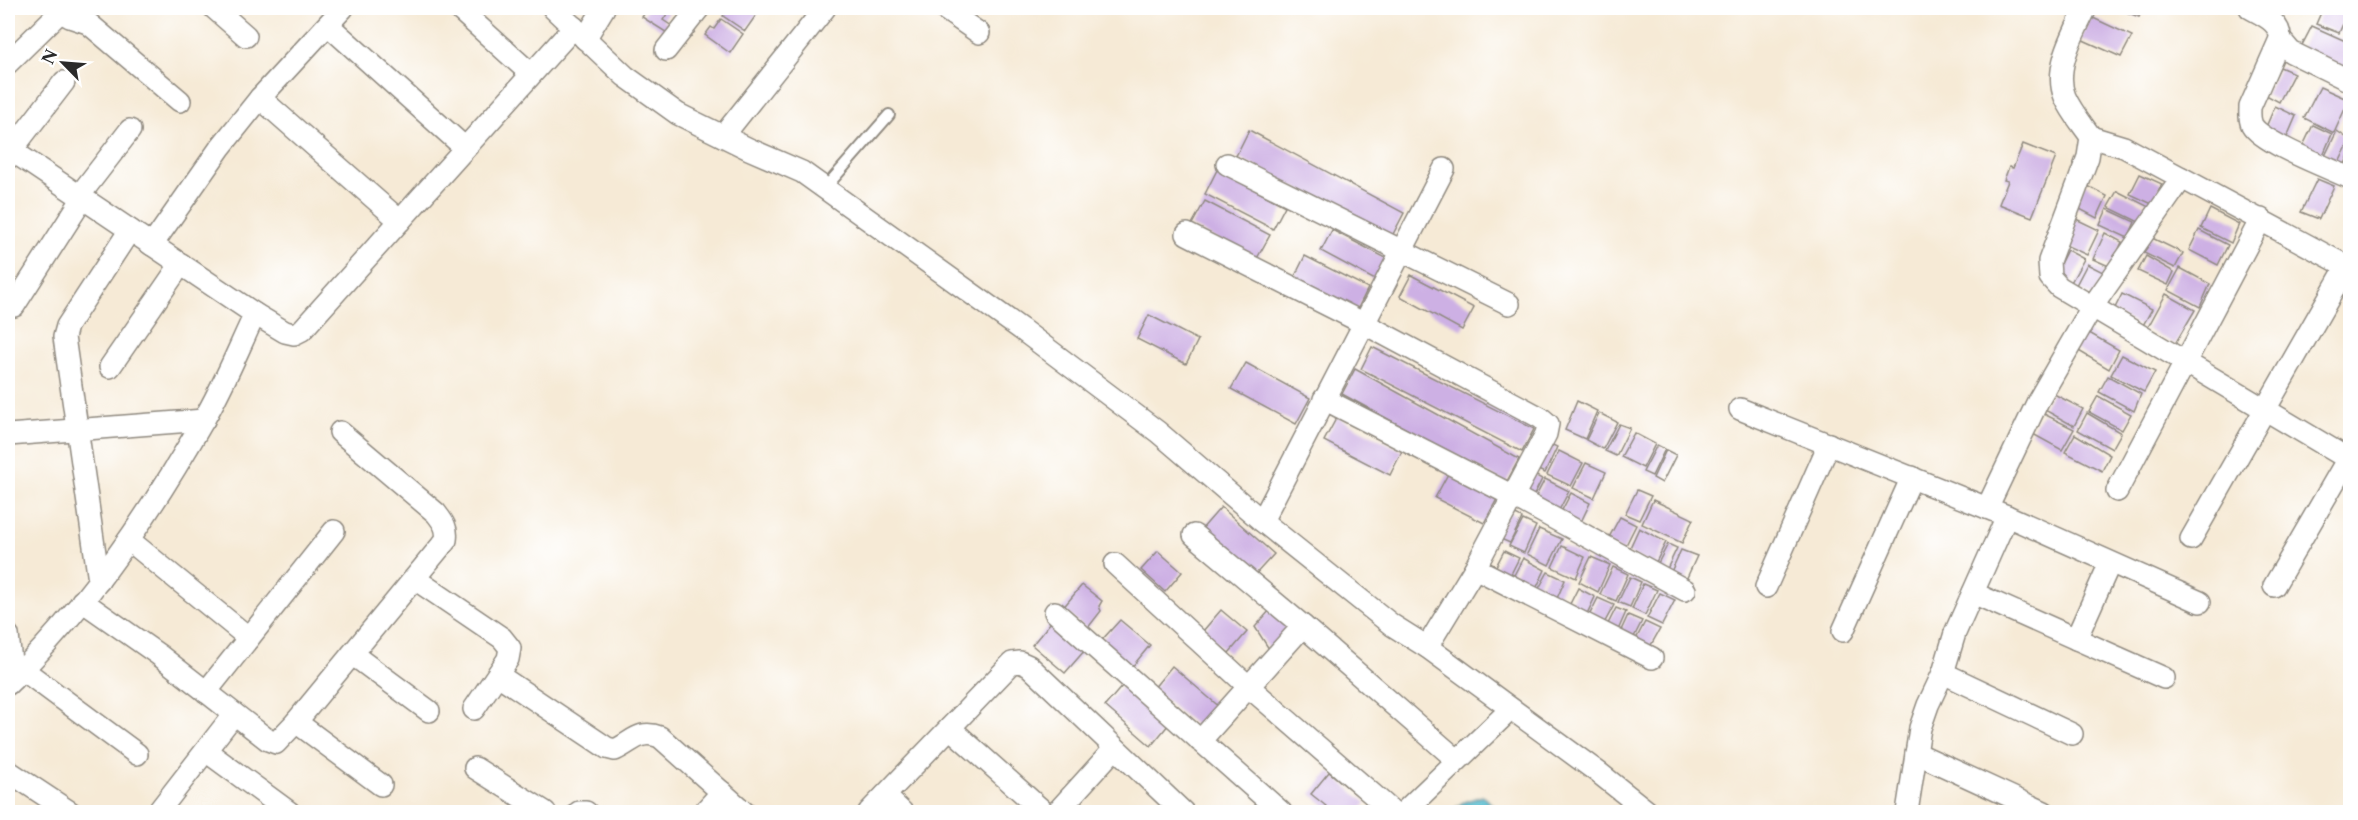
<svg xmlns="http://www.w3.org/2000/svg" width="2358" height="820" viewBox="0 0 2358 820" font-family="'Libre Caslon Text',serif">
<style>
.water{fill:#51bace;stroke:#3e727c;stroke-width:1.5}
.building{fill:#cdb0e4}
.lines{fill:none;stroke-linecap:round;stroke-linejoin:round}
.lane-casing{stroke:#908a80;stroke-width:14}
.street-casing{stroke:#908a80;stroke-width:24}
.lane{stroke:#fff;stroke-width:10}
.street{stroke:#fff;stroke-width:21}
</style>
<rect width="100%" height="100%" fill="#fff"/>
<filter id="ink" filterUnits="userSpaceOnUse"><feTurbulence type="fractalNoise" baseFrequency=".0167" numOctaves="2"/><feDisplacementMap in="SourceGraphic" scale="12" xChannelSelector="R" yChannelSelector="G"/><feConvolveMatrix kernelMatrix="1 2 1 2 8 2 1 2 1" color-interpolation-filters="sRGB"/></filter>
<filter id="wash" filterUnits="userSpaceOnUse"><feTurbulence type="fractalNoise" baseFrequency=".008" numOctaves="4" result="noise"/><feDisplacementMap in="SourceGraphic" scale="24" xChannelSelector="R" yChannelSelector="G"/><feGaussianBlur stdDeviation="1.35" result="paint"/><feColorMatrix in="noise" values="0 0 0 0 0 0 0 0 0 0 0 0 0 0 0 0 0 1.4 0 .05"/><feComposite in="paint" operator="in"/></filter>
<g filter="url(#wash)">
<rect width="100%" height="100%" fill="#f6ead6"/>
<polygon class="water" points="1482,796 1501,812 1451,812 1462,803"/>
<g id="blocks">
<g class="building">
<polygon points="648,8 671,8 663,20 672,26 676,19 680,24 672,36 642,17"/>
<polygon points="728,8 754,8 759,11 745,31 723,16"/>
<polygon points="2116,8 2143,8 2139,17"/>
<polygon points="2323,8 2350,8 2339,33 2316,24"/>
<polygon points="2091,17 2132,36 2121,57 2081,39"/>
<polygon points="721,19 743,34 730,53 705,35 711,27 714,29"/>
<polygon points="2312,26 2350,43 2350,69 2347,76 2298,53"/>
<polygon points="2280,67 2294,73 2279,102 2266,95"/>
<polygon points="2320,87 2349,100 2334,133 2304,118"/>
<polygon points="2275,106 2296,116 2284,144 2263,134"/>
<polygon points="2313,125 2332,134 2320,162 2300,152"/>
<polygon points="1249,130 1404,213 1391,238 1236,156"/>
<polygon points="2337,131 2350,140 2336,169 2322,162"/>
<polygon points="2023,144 2056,157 2032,217 1999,204 2008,181 2004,180 2009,167 2013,168"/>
<polygon points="2350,153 2350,175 2342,171"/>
<polygon points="1217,170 1285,206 1273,229 1205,194"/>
<polygon points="2140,174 2162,184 2152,204 2130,194"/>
<polygon points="2317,179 2334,186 2319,219 2301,212"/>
<polygon points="2084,184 2107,196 2097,218 2074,206"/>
<polygon points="2117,191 2149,207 2141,223 2108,207"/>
<polygon points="1205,201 1270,235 1256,260 1191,226"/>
<polygon points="2107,209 2135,222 2128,238 2100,225"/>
<polygon points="2210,209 2239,224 2231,243 2201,228"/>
<polygon points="2076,219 2099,230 2087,255 2063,244"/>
<polygon points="1332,230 1386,258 1375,280 1321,251"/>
<polygon points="2199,230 2228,245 2218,265 2189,250"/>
<polygon points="2105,233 2122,242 2111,267 2093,259"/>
<polygon points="2148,236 2183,253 2175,268 2140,251"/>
<polygon points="2067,250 2084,259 2070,284 2054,276"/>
<polygon points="1305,256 1368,288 1357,310 1294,278"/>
<polygon points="2146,256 2174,272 2168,285 2138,271"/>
<polygon points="2087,264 2105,273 2093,296 2075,287"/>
<polygon points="2180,268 2210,284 2200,307 2168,290"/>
<polygon points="1411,275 1474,308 1462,330 1400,296"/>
<polygon points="2122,294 2152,309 2142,327 2113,312"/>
<polygon points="2166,294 2195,310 2175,344 2147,329"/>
<polygon points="1149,315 1198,340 1186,364 1137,339"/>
<polygon points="2084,330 2119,350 2109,369 2072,347"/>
<polygon points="1372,347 1534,429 1522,452 1361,369"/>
<polygon points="2122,355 2155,372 2144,392 2111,375"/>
<polygon points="1246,363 1310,398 1296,424 1231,389"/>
<polygon points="1355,369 1519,459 1506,483 1342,394"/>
<polygon points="2108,376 2141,394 2134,411 2099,392"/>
<polygon points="2052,393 2083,409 2074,426 2043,409"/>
<polygon points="2098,396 2131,414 2122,430 2089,412"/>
<polygon points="1577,401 1597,411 1585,439 1565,430"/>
<polygon points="1599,413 1617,422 1603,449 1586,440"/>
<polygon points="2042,413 2074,429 2062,450 2031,433"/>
<polygon points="2087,413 2121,433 2112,449 2078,430"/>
<polygon points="1337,417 1402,451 1390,475 1324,441"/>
<polygon points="1619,424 1630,428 1616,456 1605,451"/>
<polygon points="1634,433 1655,444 1643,468 1621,457"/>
<polygon points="2075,434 2110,455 2102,471 2065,452"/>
<polygon points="1544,441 1557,447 1545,473 1531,467"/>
<polygon points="1657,445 1665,449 1652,476 1643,472"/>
<polygon points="1666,450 1676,455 1662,483 1653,478"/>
<polygon points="1559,451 1583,463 1571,486 1547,475"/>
<polygon points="1586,463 1606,472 1594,498 1573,488"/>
<polygon points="1529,472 1542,479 1531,501 1517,494"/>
<polygon points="1448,474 1497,499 1484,523 1435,498"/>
<polygon points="1545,479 1569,491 1557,514 1533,502"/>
<polygon points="1637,490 1651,496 1639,520 1625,514"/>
<polygon points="1571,493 1590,503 1579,526 1559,516"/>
<polygon points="1653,500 1693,519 1682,543 1642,524"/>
<polygon points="1221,507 1274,554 1253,577 1201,530"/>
<polygon points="1509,512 1522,518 1510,543 1496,537"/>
<polygon points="1620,517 1636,525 1623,551 1606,543"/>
<polygon points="1523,520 1536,526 1524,553 1509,546"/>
<polygon points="1639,528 1666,542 1654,566 1628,552"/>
<polygon points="1539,529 1562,539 1549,565 1527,554"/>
<polygon points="1668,544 1677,548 1665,573 1655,569"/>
<polygon points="1562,546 1585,557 1576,578 1552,567"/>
<polygon points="1681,550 1697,556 1685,582 1670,574"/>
<polygon points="1158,551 1182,572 1165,592 1141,570"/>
<polygon points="1504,551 1519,558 1508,580 1493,572"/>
<polygon points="1591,557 1610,565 1598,592 1579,582"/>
<polygon points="1523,558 1545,570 1534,593 1511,581"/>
<polygon points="1613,567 1628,574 1616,601 1600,594"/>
<polygon points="1548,572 1565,580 1555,603 1536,594"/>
<polygon points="1630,577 1641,582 1630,607 1618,602"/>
<polygon points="1643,584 1657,590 1645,615 1632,609"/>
<polygon points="1082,585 1102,601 1099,606 1101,611 1087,629 1062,609"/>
<polygon points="1578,588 1595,597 1584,620 1566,612"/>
<polygon points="1660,593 1675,600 1662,625 1647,618"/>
<polygon points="1598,598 1614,605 1601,629 1586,622"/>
<polygon points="1616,608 1626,612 1615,637 1604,632"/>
<polygon points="1221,610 1247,632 1229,653 1203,631"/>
<polygon points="1270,610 1289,627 1269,649 1255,627"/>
<polygon points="1628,615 1642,621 1631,643 1618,637"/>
<polygon points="1120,620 1150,645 1132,667 1101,641"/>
<polygon points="1051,622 1085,650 1065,673 1032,645"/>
<polygon points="1645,622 1660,629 1647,652 1633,645"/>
<polygon points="1172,666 1222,709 1202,731 1153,689"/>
<polygon points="1123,685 1169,724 1151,746 1105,706"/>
<polygon points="1329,772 1366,803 1359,812 1321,812 1326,806 1311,794"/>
</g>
</g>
</g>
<g filter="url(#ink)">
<use href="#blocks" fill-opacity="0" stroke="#908a80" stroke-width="1.5"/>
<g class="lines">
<defs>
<polyline id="lane" points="825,188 889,115"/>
<g id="street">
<polyline points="54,8 70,17 88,23 180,101"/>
<polyline points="214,8 246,36"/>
<polyline points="458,8 531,74"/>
<polyline points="553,8 625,76 678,114 749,149 802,172 1021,329 1158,432 1262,521 1392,625 1427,647 1599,773 1648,812"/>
<polyline points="943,8 979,33"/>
<path d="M2086,8C2074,33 2053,69 2065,97C2071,111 2082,124 2091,137L2088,157L2049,261L2050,277L2059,287L2350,460"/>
<path d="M2250,8C2262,15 2281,22 2280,39L2250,107C2250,113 2249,119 2252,125C2262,143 2329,168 2350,178"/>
<polyline points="328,25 465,148"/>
<polyline points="585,39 604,8"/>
<polyline points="2280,39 2291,52 2350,81"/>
<polyline points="666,50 699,8"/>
<polyline points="8,63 60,12"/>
<polyline points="260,98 400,221"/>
<polyline points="723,136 825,8"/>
<polyline points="2091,137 2124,147 2350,268"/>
<polyline points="8,148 255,314 285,332 294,334 302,330 574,27"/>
<polyline points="11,151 64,82"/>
<polyline points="1227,164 1509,304"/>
<polyline points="79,196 130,130"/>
<polyline points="1187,234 1363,323 1541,418 1548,424 1546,434 1475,568 1427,647"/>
<polyline points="152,245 220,148 260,98 343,8"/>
<polyline points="14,306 83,198"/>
<polyline points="110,367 181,264"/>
<polyline points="1324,399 1513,496 1685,590"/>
<polyline points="1740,409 2007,516 2200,602"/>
<polyline points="8,435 204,420"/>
<polyline points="2117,491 2261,219"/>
<polyline points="1987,508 2038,401 2092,307 2182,178"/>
<polyline points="1262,521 1444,169"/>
<polyline points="1194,535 1303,626 1457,760"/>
<polyline points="2191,539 2347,266"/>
<polyline points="129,540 249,638"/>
<polyline points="1115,564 1248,686 1393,812"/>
<polyline points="1475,568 1652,658"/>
<polyline points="415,579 502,638 510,648 508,659 474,709"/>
<polyline points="99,581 64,337 67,326 130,230"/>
<polyline points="2274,586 2350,455"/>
<polyline points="1766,587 1829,444"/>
<polyline points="1973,593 2164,678"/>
<path d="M82,601L159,655L268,740L276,743L296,722L446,540C448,528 443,522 436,513L340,432"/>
<polyline points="1055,612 1281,812"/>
<polyline points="1843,631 1912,477"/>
<polyline points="8,635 13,679"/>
<polyline points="2076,639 2110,563"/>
<polyline points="352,654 429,711"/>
<polyline points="22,669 137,754"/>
<polyline points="1943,673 2072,734"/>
<path d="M498,675L607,748L615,750C633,742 639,729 660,737L744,812"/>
<path d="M8,684C85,610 150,514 203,421C223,387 238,350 255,314"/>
<polyline points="206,692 334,531"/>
<polyline points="296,722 381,785"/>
<polyline points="950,728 1044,812"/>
<polyline points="1200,741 1303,626"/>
<polyline points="206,751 289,812"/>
<polyline points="1916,753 2044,812"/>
<polyline points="475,768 545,812"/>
<polyline points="8,771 70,812"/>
<polyline points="885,796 902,812"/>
<polyline points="158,812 234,714"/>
<polyline points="579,812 586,812"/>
<polyline points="704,812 722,792"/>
<polyline points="869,812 1012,663 1020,662 1029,666 1183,812"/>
<polyline points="1057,812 1115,748"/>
<polyline points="1404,812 1511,709"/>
<polyline points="1907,812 1920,728 1928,705 1943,673 1955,633 2007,516"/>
</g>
</defs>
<use href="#lane" class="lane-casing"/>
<use href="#street" class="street-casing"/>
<use href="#lane" class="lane"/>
<use href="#street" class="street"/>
</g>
</g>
<rect width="2358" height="820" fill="none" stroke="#fff" stroke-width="30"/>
<g transform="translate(63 63) rotate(295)" stroke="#ffffff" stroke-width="4.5" paint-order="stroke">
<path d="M0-4.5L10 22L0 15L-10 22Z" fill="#2b2b2b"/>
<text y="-9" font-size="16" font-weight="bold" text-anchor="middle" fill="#2b2b2b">N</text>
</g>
</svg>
